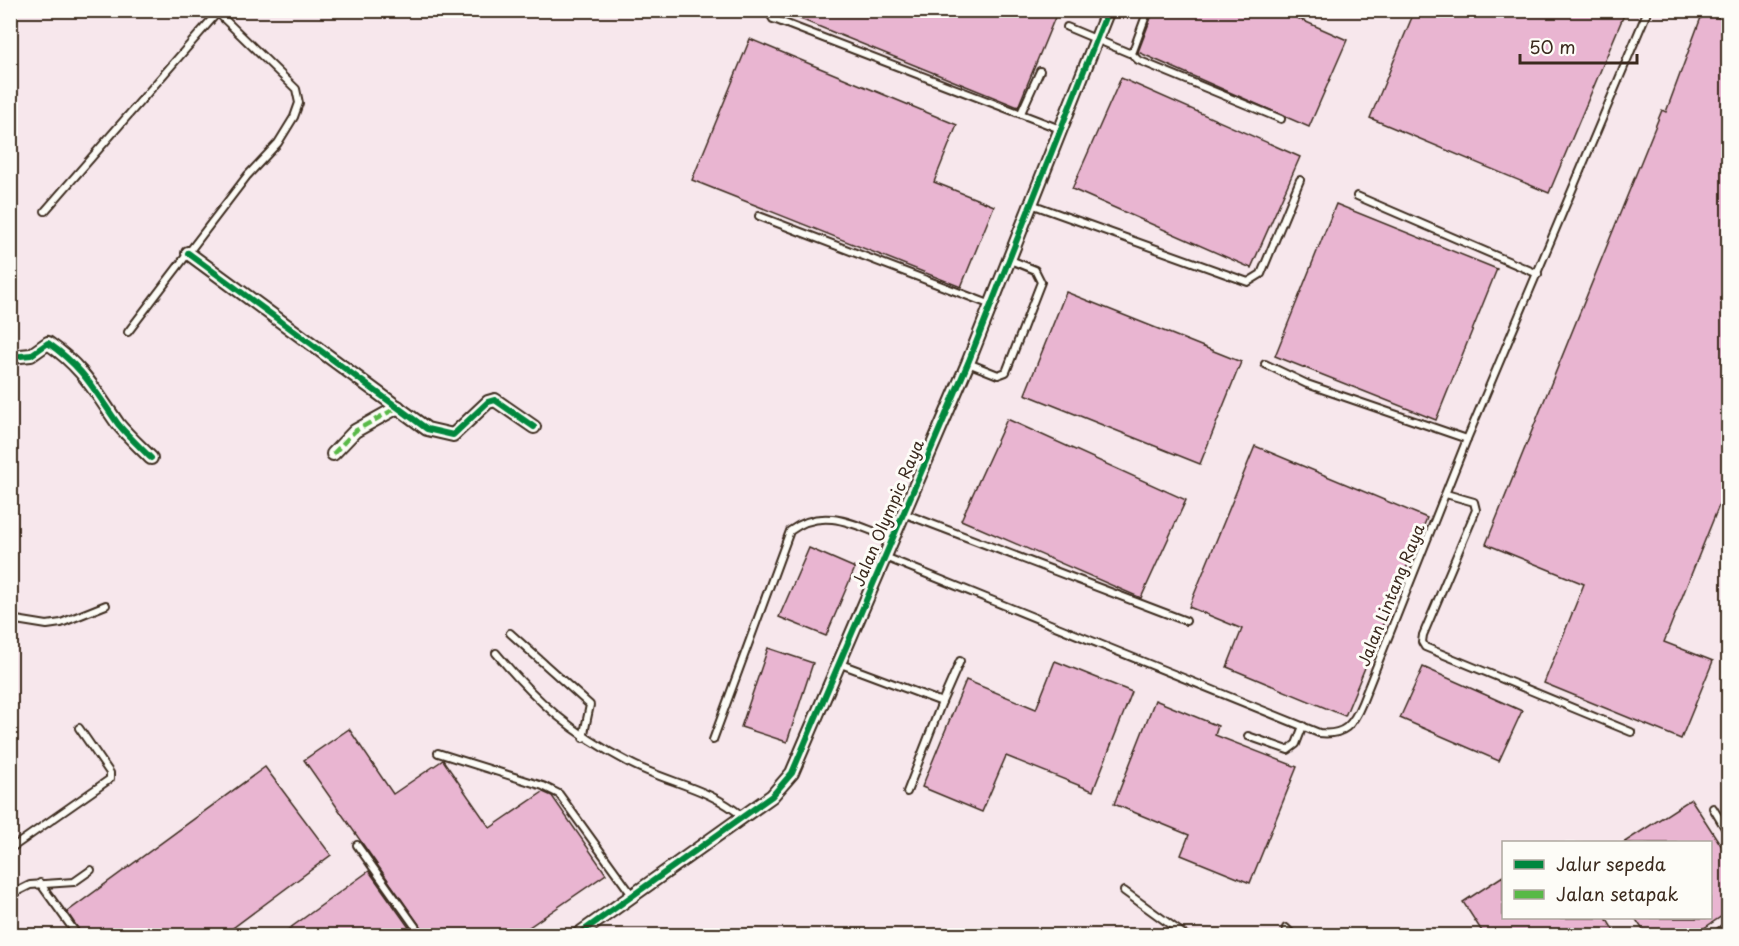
<svg xmlns="http://www.w3.org/2000/svg" width="1739" height="946" viewBox="0 0 1739 946" font-family="'Playpen Sans',sans-serif">
<style>
.built{fill:#f7e7ec;fill-rule:evenodd}
.building{fill:#e9b5d1;stroke:#3b2a1e;stroke-width:1.5}
.lines{fill:none;stroke-linecap:round;stroke-linejoin:round}
.lane-casing{stroke:#3b2a1e;stroke-width:10}
.street-casing{stroke:#3b2a1e;stroke-width:16}
.lane{stroke:#fdfcf7;stroke-width:6}
.street{stroke:#fdfcf7;stroke-width:12}
.quiet{stroke:#58b947;stroke-width:4.5;stroke-dasharray:9 4.5;stroke-linecap:butt}
.cycleway-casing{stroke:#fdfcf7;stroke-width:10}
.cycleway{stroke:#00873e;stroke-width:6}
.labels{text-anchor:middle;stroke-width:6;stroke-linejoin:round;paint-order:stroke}
.street-label{font-size:16px;fill:#3b2a1e;stroke:#fdfcf7}
</style>
<rect width="100%" height="100%" fill="#fdfcf7"/>
<filter id="ink" filterUnits="userSpaceOnUse"><feTurbulence type="fractalNoise" baseFrequency=".0167" numOctaves="2"/><feDisplacementMap in="SourceGraphic" scale="12" xChannelSelector="R" yChannelSelector="G"/><feConvolveMatrix kernelMatrix="1 2 1 2 8 2 1 2 1" color-interpolation-filters="sRGB"/></filter>
<g filter="url(#ink)">
<path class="built" d="M10,11H1728V935H11ZM1504,842H1710V918H1504Z"/>
<g class="building">
<polygon points="778,10 1058,10 1018,107"/>
<polygon points="1154,10 1279,10 1347,40 1309,127 1138,52"/>
<polygon points="1415,10 1626,10 1549,193 1370,118"/>
<polygon points="1703,12 1728,21 1728,483 1664,642 1713,661 1681,739 1544,683 1584,584 1486,544 1662,110 1666,112"/>
<polygon points="750,39 957,125 934,182 994,206 961,287 692,180"/>
<polygon points="1121,78 1300,157 1251,268 1072,189"/>
<polygon points="1336,204 1497,269 1436,420 1275,356"/>
<polygon points="1066,292 1241,362 1200,464 1025,394"/>
<polygon points="1007,419 1186,500 1141,598 961,520"/>
<polygon points="1255,446 1427,518 1345,716 1227,667 1242,629 1189,607"/>
<polygon points="809,548 855,568 826,636 779,617"/>
<polygon points="768,648 813,663 787,742 741,727"/>
<polygon points="1055,661 1132,692 1093,791 1006,756 982,812 922,787 966,680 1036,709"/>
<polygon points="1423,667 1522,711 1499,761 1400,718"/>
<polygon points="1155,700 1218,726 1215,735 1297,767 1250,883 1181,855 1189,835 1114,804"/>
<polygon points="349,729 393,794 443,760 490,828 543,792 552,796 606,874 516,936 427,936 304,760"/>
<polygon points="265,767 331,855 222,936 83,936 67,912"/>
<polygon points="1691,799 1728,856 1728,912 1692,936 1647,936 1635,918 1710,918 1710,843 1623,843"/>
<polygon points="369,871 415,936 279,936"/>
<polygon points="1503,876 1503,918 1606,918 1617,936 1485,936 1463,902"/>
</g>
<g class="lines">
<defs>
<g id="lane">
<polyline points="768,10 773,19 779,21 1060,129"/>
<polyline points="1302,10 1309,13"/>
<polyline points="1067,27 1129,53 1133,51 1148,10"/>
<polyline points="1131,53 1138,60 1281,119"/>
<polyline points="1021,113 1040,71"/>
<polyline points="1357,196 1538,274"/>
<polyline points="1031,204 1248,282 1261,274 1300,180"/>
<polyline points="45,211 218,12"/>
<polyline points="759,216 989,304"/>
<polyline points="128,332 247,176 278,143 294,117 299,103 296,89 215,10"/>
<polyline points="968,363 998,375 1006,372 1041,282 1035,270 1008,259"/>
<polyline points="1265,364 1307,384 1467,439"/>
<polyline points="1446,494 1474,502 1476,510 1423,635 1422,642 1425,647 1631,732"/>
<polyline points="903,513 1186,621"/>
<path d="M885,557L1319,733C1344,736 1353,725 1362,703L1467,439L1648,10"/>
<polyline points="10,619 47,625 61,623 106,605"/>
<polyline points="510,633 590,705 583,738"/>
<path d="M496,653C537,702 572,733 628,762C667,783 709,787 743,817"/>
<polyline points="838,663 942,702 907,792"/>
<polyline points="942,702 960,661"/>
<polyline points="1248,736 1288,750 1296,744 1303,726"/>
<path d="M713,740L790,531C824,505 857,526 893,539"/>
<polyline points="438,753 543,786 559,794 632,895"/>
<polyline points="1713,808 1728,833"/>
<polyline points="357,845 422,936"/>
<polyline points="10,849 110,779 110,773 79,728"/>
<polyline points="40,883 78,936"/>
<polyline points="1124,891 1186,936"/>
<polyline points="10,895 30,885 74,882 91,870"/>
<polyline points="1286,928 1294,936"/>
<polyline points="1714,936 1728,925"/>
</g>
<g id="street">
<polyline points="188,253 427,429 453,435 488,402 495,400 534,427"/>
<path d="M10,357L31,355L48,343C84,368 94,390 118,424C128,436 140,447 151,458"/>
<polyline points="333,454 355,431 398,407"/>
<polyline points="10,931 14,936"/>
<polyline points="576,936 772,796 792,773 968,363 1108,10"/>
</g>
</defs>
<use href="#lane" class="lane-casing"/>
<use href="#street" class="street-casing"/>
<use href="#lane" class="lane"/>
<use href="#street" class="street"/>
<polyline class="quiet" points="333,454 355,431 398,407"/>
<defs>
<g id="cycleway">
<polyline points="188,253 427,429 453,435 488,402 495,400 534,427"/>
<path d="M10,357L31,355L48,343C84,368 94,390 118,424C128,436 140,447 151,458"/>
<polyline points="576,936 772,796 792,773 968,363 1108,10"/>
</g>
</defs>
<use href="#cycleway" class="cycleway-casing"/>
<use href="#cycleway" class="cycleway"/>
</g>
</g>
<g class="labels">
<g class="street-label">
<text transform="translate(888 513) rotate(-67)" y="6">Jalan Olympic Raya</text>
<text transform="translate(1391 595) rotate(-68)" y="6">Jalan Lintang Raya</text>
</g>
</g>
<rect width="1739" height="946" fill="none" stroke="#fdfcf7" stroke-width="36"/>
<rect x="18" y="18" width="1703" height="910" fill="none" stroke="#3b2a1e" stroke-width="2" filter="url(#ink)"/>
<rect x="1502" y="841" width="210" height="78" fill="#fdfcf7" stroke="#afa8a0" stroke-width="1.5"/>
<rect x="1514" y="860" width="30" height="9" fill="#00873e" stroke="#afa8a0" stroke-width="1.5"/>
<text x="1556" y="871" font-size="18" fill="#3b2a1e">Jalur sepeda</text>
<rect x="1514" y="890" width="30" height="9" fill="#58b947" stroke="#afa8a0" stroke-width="1.5"/>
<text x="1556" y="901" font-size="18" fill="#3b2a1e">Jalan setapak</text>
<path d="M1520 54v9h117v-9" fill="none" stroke="#3b2a1e" stroke-width="3"/>
<text x="1529" y="54" font-size="18" fill="#3b2a1e" stroke="#fdfcf7" stroke-width="4.5" paint-order="stroke">50 m</text>
</svg>
